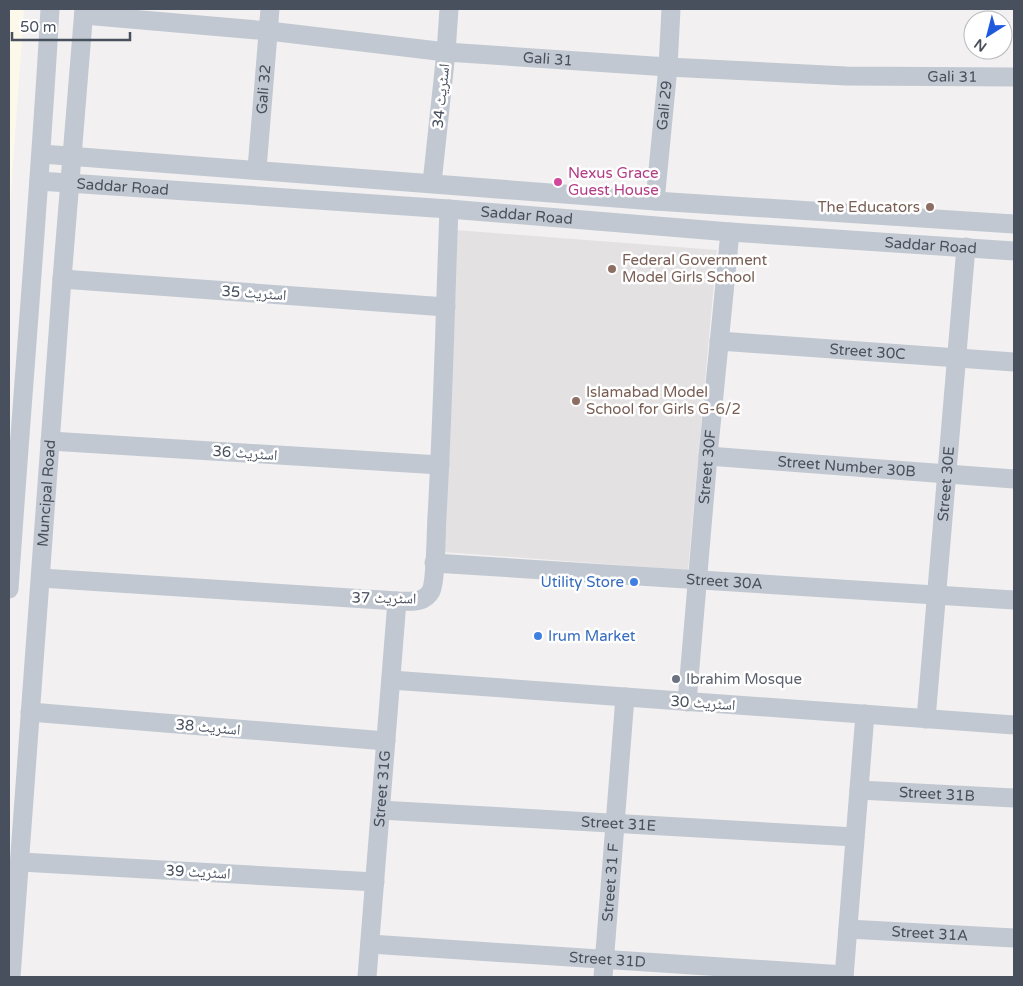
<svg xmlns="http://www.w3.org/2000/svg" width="1023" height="986" viewBox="0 0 1023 986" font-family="'Varela Round','Noto Naskh Arabic',sans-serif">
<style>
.commercial{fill:#fcf9eb}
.education{fill:#e3e1e2}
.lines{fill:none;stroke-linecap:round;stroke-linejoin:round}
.minor{stroke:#c1c8d1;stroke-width:19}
.hotel-dot{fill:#d1479c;stroke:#fff;stroke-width:2}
.education-dot{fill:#8d6e63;stroke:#fff;stroke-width:2}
.shop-dot{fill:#3f7fe0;stroke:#fff;stroke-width:2}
.worship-dot{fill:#6b7280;stroke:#fff;stroke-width:2}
.labels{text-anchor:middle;stroke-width:5;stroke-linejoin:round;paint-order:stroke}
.street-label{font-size:15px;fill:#48505d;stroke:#fff}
.hotel-label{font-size:15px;fill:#b23c85;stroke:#fff;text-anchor:start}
.education-label{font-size:15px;fill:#785e54;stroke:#fff;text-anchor:start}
.shop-label{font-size:15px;fill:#366cbe;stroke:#fff;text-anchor:end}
.worship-label{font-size:15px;fill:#5b616d;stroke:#fff;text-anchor:start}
</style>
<rect width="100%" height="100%" fill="#f2f0f0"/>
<polygon class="commercial" points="9,9 24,9 9,220"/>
<polygon class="education" points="455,230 717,250 688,570 443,552"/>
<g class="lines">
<g class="minor">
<path id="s1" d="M84,15L269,31L446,52L668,67L846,76L1014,77"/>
<polyline points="42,154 655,201 1014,224"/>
<path id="s2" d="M257,169L270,9"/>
<path id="s3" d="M39,181L449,209L730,232L1014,251"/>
<polyline points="432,183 446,52 449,9"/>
<path id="s4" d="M655,201L668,67L671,9"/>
<polyline points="62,279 446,307"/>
<path id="s5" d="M719,341L1014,362"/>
<polyline points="50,441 440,465"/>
<path id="s6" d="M708,456L1014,479"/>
<path id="s7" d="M434,563L1014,600"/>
<path d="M41,578L397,601C410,601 424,604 431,591C436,581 436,530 437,516C443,414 445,311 449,209"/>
<path d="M9,589C22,396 39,202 50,9"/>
<polyline points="391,680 1014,725"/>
<path id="s8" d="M687,702L708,456L730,232"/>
<polyline points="30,712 386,741"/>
<path id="s9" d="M926,719L966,247"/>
<path id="s10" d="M859,790L1014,798"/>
<path id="s11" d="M380,810L855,837"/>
<polyline points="21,862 375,882"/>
<path id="s12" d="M848,929L1014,938"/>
<path id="s13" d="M370,944L844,975"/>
<path id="s14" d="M11,977L62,279L84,9"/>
<path id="s15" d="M367,977L397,601"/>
<path id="s16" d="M603,977L625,697"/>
<polyline points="844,977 865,714"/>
</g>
</g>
<circle class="hotel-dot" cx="558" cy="182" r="5"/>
<g class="education-dot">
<circle cx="930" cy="207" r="5"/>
<circle cx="612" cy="269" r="5"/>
<circle cx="576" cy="401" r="5"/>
</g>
<g class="shop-dot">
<circle cx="634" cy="582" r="5"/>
<circle cx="538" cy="636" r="5"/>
</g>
<circle class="worship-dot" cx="676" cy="679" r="5"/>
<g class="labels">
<g class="street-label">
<text dy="5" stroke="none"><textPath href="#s1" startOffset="466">Gali 31</textPath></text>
<text dy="5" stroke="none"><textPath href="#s1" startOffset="871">Gali 31</textPath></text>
<text dy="5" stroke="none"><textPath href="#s2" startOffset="80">Gali 32</textPath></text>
<text transform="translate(441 96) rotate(-84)" y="5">اسٹریٹ 34</text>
<text dy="5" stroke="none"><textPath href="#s4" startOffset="96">Gali 29</textPath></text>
<text dy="5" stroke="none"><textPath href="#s3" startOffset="84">Saddar Road</textPath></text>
<text dy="5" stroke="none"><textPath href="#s3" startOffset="489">Saddar Road</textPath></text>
<text dy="5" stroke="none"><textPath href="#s3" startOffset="894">Saddar Road</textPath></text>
<text transform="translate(254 293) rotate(4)" y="5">اسٹریٹ 35</text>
<text dy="5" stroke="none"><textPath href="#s5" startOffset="149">Street 30C</textPath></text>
<text transform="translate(245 453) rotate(4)" y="5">اسٹریٹ 36</text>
<text dy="5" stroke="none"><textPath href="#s8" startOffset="236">Street 30F</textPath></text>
<text dy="5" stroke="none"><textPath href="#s6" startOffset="139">Street Number 30B</textPath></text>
<text dy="5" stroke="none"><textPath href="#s9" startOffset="236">Street 30E</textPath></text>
<text dy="5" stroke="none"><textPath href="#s14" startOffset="485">Muncipal Road</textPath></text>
<text dy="5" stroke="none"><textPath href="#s7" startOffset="291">Street 30A</textPath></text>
<text transform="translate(384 598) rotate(1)" y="5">اسٹریٹ 37</text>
<text transform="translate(703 703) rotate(4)" y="5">اسٹریٹ 30</text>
<text transform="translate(208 727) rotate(5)" y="5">اسٹریٹ 38</text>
<text dy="5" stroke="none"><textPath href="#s15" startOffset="189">Street 31G</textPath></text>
<text dy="5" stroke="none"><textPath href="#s10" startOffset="78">Street 31B</textPath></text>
<text dy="5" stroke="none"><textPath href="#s11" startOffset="239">Street 31E</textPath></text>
<text transform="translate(198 872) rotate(3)" y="5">اسٹریٹ 39</text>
<text dy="5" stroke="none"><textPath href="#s16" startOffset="95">Street 31 F</textPath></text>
<text dy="5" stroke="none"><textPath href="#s12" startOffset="82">Street 31A</textPath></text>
<text dy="5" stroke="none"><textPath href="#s13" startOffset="238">Street 31D</textPath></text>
</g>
<g class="hotel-label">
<text x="568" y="178">Nexus Grace<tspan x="568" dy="17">Guest House</tspan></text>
</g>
<g class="education-label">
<text x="920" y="212" text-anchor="end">The Educators</text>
<text x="622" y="265">Federal Government<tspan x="622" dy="17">Model Girls School</tspan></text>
<text x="586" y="397">Islamabad Model<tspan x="586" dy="17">School for Girls G-6/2</tspan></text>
</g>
<g class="shop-label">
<text x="624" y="587">Utility Store</text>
<text x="548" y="641" text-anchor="start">Irum Market</text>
</g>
<g class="worship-label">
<text x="686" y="684">Ibrahim Mosque</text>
</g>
</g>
<rect width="1023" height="986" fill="none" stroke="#48505d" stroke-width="20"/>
<g transform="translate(988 35) rotate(216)"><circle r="24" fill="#ffffff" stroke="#b6b9be"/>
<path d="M0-4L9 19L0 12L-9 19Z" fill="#1f59dd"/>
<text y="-8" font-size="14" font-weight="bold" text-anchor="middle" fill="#48505d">N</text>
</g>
<path d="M12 32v8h118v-8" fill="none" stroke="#48505d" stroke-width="2.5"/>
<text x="20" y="32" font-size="15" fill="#48505d" stroke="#ffffff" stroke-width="4" paint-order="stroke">50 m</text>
</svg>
